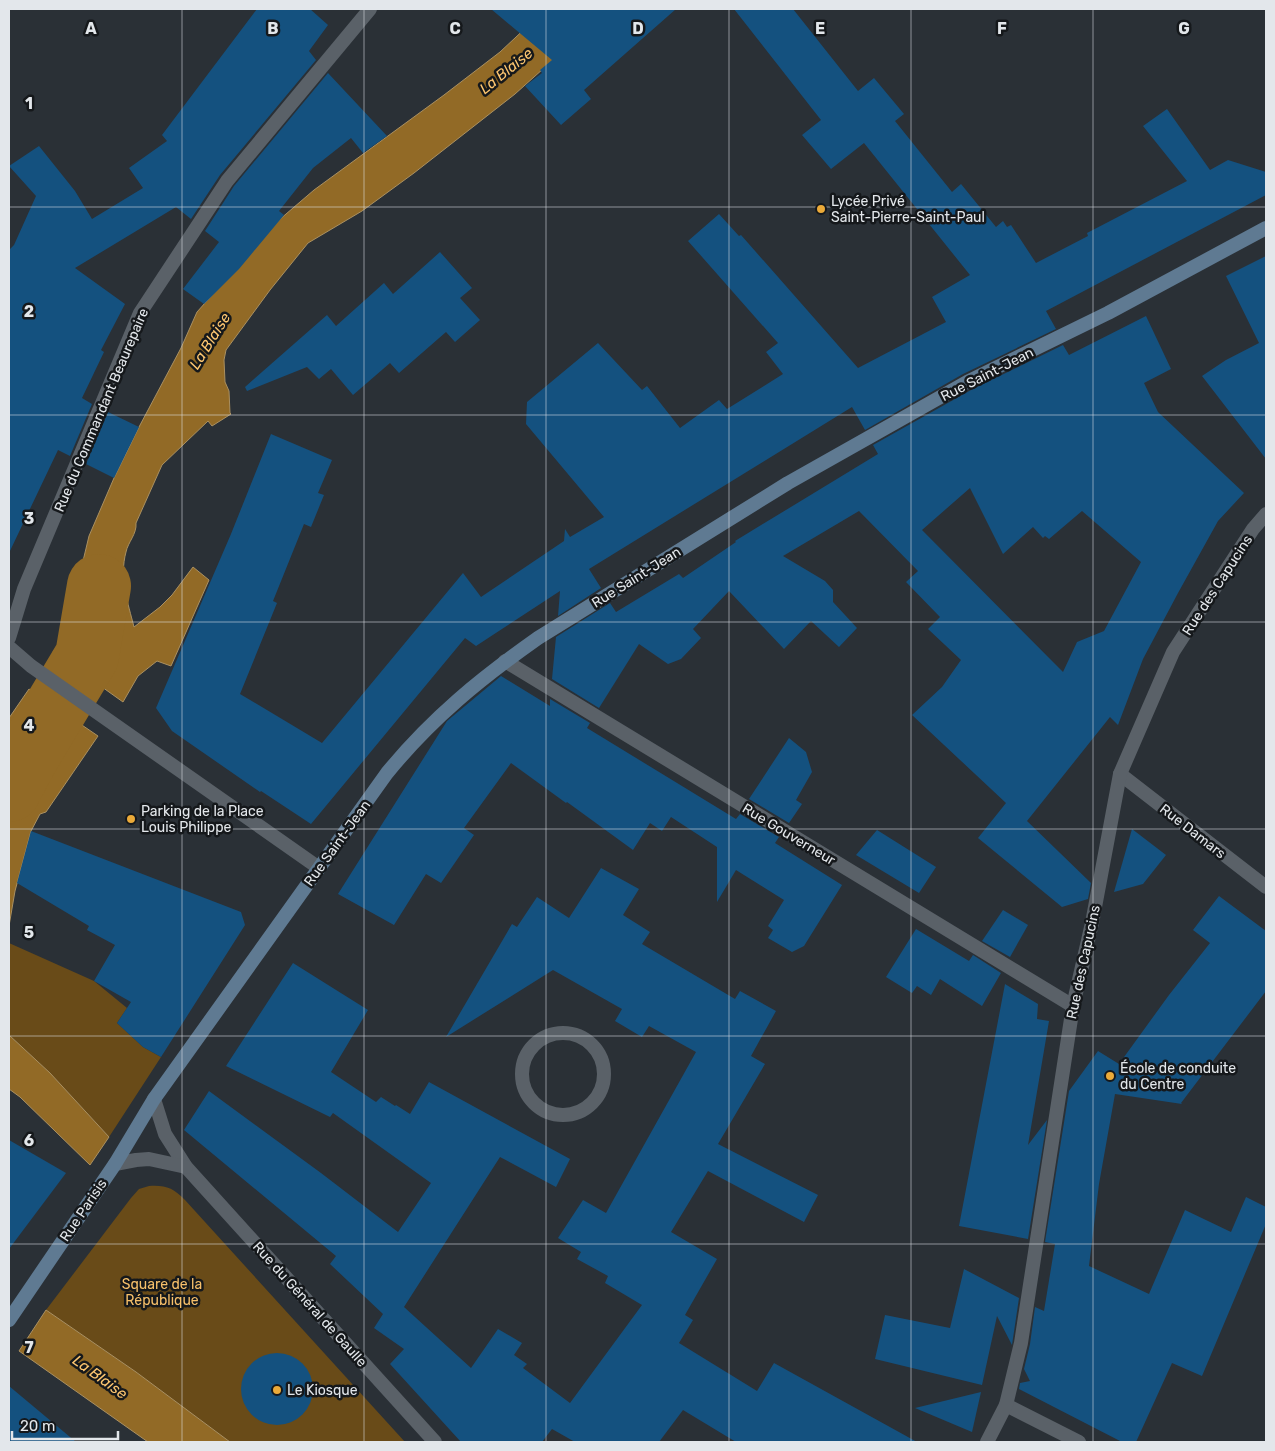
<svg xmlns="http://www.w3.org/2000/svg" width="1275" height="1451" viewBox="0 0 1275 1451" font-family="Rubik,sans-serif">
<style>
.green{fill:#694b18}
.water{fill:#926a26;stroke:#aa9061}
.lines{fill:none;stroke-linecap:round;stroke-linejoin:round}
.river{stroke:#926a26;stroke-width:64}
.building{fill:#14517f;fill-rule:evenodd}
.minor{stroke:#5a6168;stroke-width:14}
.tertiary{stroke:#5a6168;stroke-width:14}
.secondary{stroke:#5f7a92;stroke-width:14}
.grid{fill:none;stroke:#e3e7eb;stroke-width:1;stroke-opacity:0.55}
.poi-dot{fill:#ebaa39;stroke:#15181b;stroke-width:2}
.labels{text-anchor:middle;stroke-width:5;stroke-linejoin:round;paint-order:stroke}
.poi-label{font-size:14px;fill:#e3e7eb;stroke:#15181b;text-anchor:start}
.street-label{font-size:14px;fill:#e3e7eb;stroke:#15181b}
.park-label{font-size:14px;fill:#f7c06a;stroke:#15181b}
.water-label{font-size:15px;font-style:italic;fill:#fdc670;stroke:#15181b}
.grid-label{font-size:16px;text-anchor:middle;font-weight:bold;fill:#e3e7eb;stroke:#15181b;stroke-width:5;stroke-linejoin:round;paint-order:stroke}
</style>
<rect width="100%" height="100%" fill="#2a3036"/>
<g class="green">
<polygon points="9,943 94,981 127,1008 117,1023 143,1047 161,1057 109,1137 50,1073 9,1035"/>
<path d="M149,1186C166,1185 173,1188 185,1200L405,1442H230L136,1372L46,1310L131,1198L139,1189Z"/>
</g>
<g class="water">
<path d="M546,9H610L515,94L414,173L362,211L308,243L270,290L226,350L224,360L225,382L229,391L230,413L231,414L212,426L208,421L162,465L136,523C137,534 128,542 126,552C119,578 128,603 134,627L160,607L172,595L193,567L209,580L171,666L157,661L138,676L123,702L53,652L65,636L89,536L114,478L139,427L181,348L197,312L279,220L314,190L444,95L500,52Z"/>
<polygon points="29,689 98,736 46,812 40,814 31,831 15,891 9,926 9,718"/>
<polygon points="9,1035 50,1073 109,1137 90,1165 20,1097 9,1089"/>
<polygon points="46,1310 136,1372 230,1442 148,1442 19,1351"/>
</g>
<g class="lines">
<polyline class="river" points="9,790 26,758 87,656 99,586"/>
</g>
<g class="building">
<polygon points="257,9 310,9 328,25 309,51 316,60 220,175 191,219 176,207 75,268 125,304 101,350 104,352 82,398 92,404 70,456 58,450 9,553 9,250 14,245 36,196 9,166 39,146 75,191 92,219 143,188 129,168 167,141 162,135"/>
<polygon points="491,9 676,9 584,90 591,99 561,125 525,86 542,73 540,70 552,60"/>
<polygon points="734,9 793,9 858,91 874,78 904,114 895,121 952,192 961,184 996,227 1003,221 1007,227 1011,225 1036,263 1088,236 1087,233 1187,181 1143,126 1167,109 1210,170 1228,160 1266,172 1266,195 1046,311 1056,329 963,374 865,430 852,407 589,569 601,588 558,616 560,591 476,646 465,638 311,824 261,791 260,792 172,731 156,708 231,534 271,434 332,460 318,493 324,495 311,527 304,524 273,601 277,603 240,694 322,743 463,573 481,597 564,541 565,529 570,537 604,517 526,424 527,402 598,343 642,390 647,386 680,428 719,400 727,409 783,374 766,352 778,343 688,241 719,214 739,236 741,235 858,368 946,322 932,297 970,275 864,143 831,169 802,135 821,120"/>
<polygon points="328,73 387,136 363,153 351,138 313,168 279,211 284,215 239,269 204,304 183,289 219,242 205,231 234,186"/>
<polygon points="440,252 472,288 460,298 480,320 455,342 446,332 399,373 390,363 353,395 331,369 319,379 307,367 247,391 245,387 327,315 336,326 384,283 393,294"/>
<polygon points="1266,256 1266,459 1202,376 1226,360 1259,343 1226,276"/>
<path d="M1146,316L1171,369L1144,383L1158,412L1244,493L1218,521L1178,593L1143,659L1118,725L1110,717L1027,821L1091,883L1088,899L1062,907L978,838L1006,803L912,715L942,687L961,660L928,629L940,617L906,582L918,571L859,511L783,556L825,581L833,590V602L857,628L839,647L811,621L784,649L729,591L693,629L701,638L681,659L668,664L639,644L599,708L552,679L556,637L610,603L616,612L679,574L683,578L736,542L735,541L878,454L873,445L971,390L1063,345L1069,355ZM970,488L1003,554L1033,527L1043,538L1045,536L1049,539L1082,511L1141,562L1104,631L1077,642L1063,672L922,530Z"/>
<polygon points="108,412 139,427 114,478 86,464"/>
<polygon points="501,676 550,706 550,699 590,723 587,728 736,819 740,814 779,837 775,843 842,885 804,946 792,952 768,938 773,930 768,926 784,900 736,870 717,902 717,847 671,817 662,831 650,823 633,850 567,802 566,803 511,763 464,828 474,835 441,883 426,874 394,925 338,894 447,721"/>
<polygon points="789,738 806,752 812,772 796,800 802,804 789,823 749,799"/>
<polygon points="1132,829 1166,855 1143,884 1114,892"/>
<polygon points="877,830 936,867 919,893 856,855"/>
<polygon points="31,831 241,912 245,925 161,1057 143,1047 117,1023 131,1002 94,981 115,945 87,930 89,926 17,883"/>
<polygon points="601,868 639,889 623,915 650,932 642,944 735,999 740,991 776,1011 751,1056 765,1064 718,1144 818,1195 804,1222 708,1171 671,1232 717,1259 685,1315 693,1320 679,1343 757,1391 774,1363 917,1442 736,1442 683,1410 659,1442 575,1442 552,1429 542,1442 461,1442 390,1364 404,1349 374,1328 383,1314 330,1264 336,1256 184,1130 209,1091 321,1173 398,1232 431,1183 333,1113 330,1117 226,1066 293,963 368,1010 331,1072 376,1102 381,1097 395,1106 396,1105 410,1114 429,1082 570,1159 556,1187 500,1157 404,1307 471,1368 498,1329 522,1343 514,1355 527,1364 523,1368 570,1403 642,1305 605,1283 608,1276 577,1259 581,1252 558,1238 583,1200 606,1213 696,1052 649,1026 642,1037 615,1021 622,1009 553,970 446,1037 512,924 517,927 537,897 569,918"/>
<polygon points="1219,896 1266,931 1266,991 1181,1103 1182,1104 1115,1094 1099,1184 1089,1266 1149,1294 1185,1210 1231,1232 1246,1197 1266,1207 1266,1224 1202,1376 1172,1363 1136,1442 1122,1442 1019,1389 1020,1383 1030,1381 1024,1369 1030,1344 1035,1307 1044,1311 1055,1244 1045,1242 1069,1091 1098,1051 1119,1064 1169,995 1210,943 1193,930"/>
<polygon points="1003,910 1028,925 1010,957 982,941"/>
<polygon points="916,929 969,961 973,955 1001,973 982,1006 940,979 931,995 917,986 912,993 886,977"/>
<polygon points="1005,984 1038,1004 1037,1019 1049,1021 1028,1145 1047,1120 1028,1239 959,1226"/>
<polygon points="9,1140 66,1173 9,1249"/>
<polygon points="964,1269 1019,1298 1012,1345 997,1316 982,1385 875,1359 885,1315 950,1328"/>
<circle cx="277" cy="1389" r="36"/>
<polygon points="9,1386 76,1442 9,1442"/>
<polygon points="981,1392 972,1432 915,1408"/>
</g>
<g class="lines">
<g class="minor">
<polyline points="505,661 1073,1006"/>
<polyline points="1120,774 1266,887"/>
<circle cx="563" cy="1074" r="41"/>
<polyline points="1006,1405 1079,1442"/>
</g>
<g class="tertiary">
<polyline points="9,638 24,589 140,313 227,181 370,9"/>
<polyline points="9,647 31,666 319,868"/>
<polyline points="154,1099 165,1134 186,1167 435,1442"/>
<polyline points="115,1164 136,1160 149,1159 186,1167"/>
<polyline points="987,1442 1006,1405 1021,1343 1073,1006 1092,923 1120,774 1173,652 1253,529 1266,514"/>
</g>
<path class="secondary" d="M9,1320L115,1164L154,1099L387,773C432,718 480,679 538,638L788,483L967,382L1108,313L1266,228"/>
</g>
<path class="grid" d="M182,9V1442M364,9V1442M546,9V1442M729,9V1442M911,9V1442M1093,9V1442M9,207H1266M9,415H1266M9,622H1266M9,829H1266M9,1036H1266M9,1244H1266"/>
<g class="poi-dot">
<circle cx="821" cy="209" r="5"/>
<circle cx="131" cy="819" r="5"/>
<circle cx="1110" cy="1076" r="5"/>
<circle cx="277" cy="1390" r="5"/>
</g>
<g class="labels">
<g class="poi-label">
<text x="831" y="206">Lycée Privé<tspan x="831" dy="16">Saint-Pierre-Saint-Paul</tspan></text>
<text x="141" y="816">Parking de la Place<tspan x="141" dy="16">Louis Philippe</tspan></text>
<text x="1120" y="1073">École de conduite<tspan x="1120" dy="16">du Centre</tspan></text>
<text x="287" y="1395">Le Kiosque</text>
</g>
<g class="street-label">
<text transform="translate(987 374) rotate(-27)" y="5">Rue Saint-Jean</text>
<text transform="translate(101 410) rotate(-67)" y="5">Rue du Commandant Beaurepaire</text>
<text transform="translate(636 577) rotate(-32)" y="5">Rue Saint-Jean</text>
<text transform="translate(1217 585) rotate(-57)" y="5">Rue des Capucins</text>
<text transform="translate(1193 831) rotate(38)" y="5">Rue Damars</text>
<text transform="translate(789 834) rotate(31)" y="5">Rue Gouverneur</text>
<text transform="translate(337 843) rotate(-54)" y="5">Rue Saint-Jean</text>
<text transform="translate(1083 962) rotate(-78)" y="5">Rue des Capucins</text>
<text transform="translate(83 1210) rotate(-56)" y="5">Rue Parisis</text>
<text transform="translate(310 1304) rotate(48)" y="5">Rue du Général de Gaulle</text>
</g>
<g class="park-label">
<text x="162" y="1289">Square de la<tspan x="162" dy="16">République</tspan></text>
</g>
<g class="water-label">
<text transform="translate(506 71) rotate(-39)" y="5">La Blaise</text>
<text transform="translate(210 341) rotate(-58)" y="5">La Blaise</text>
<text transform="translate(100 1377) rotate(36)" y="5">La Blaise</text>
</g>
</g>
<g class="grid-label">
<text x="91" y="34">A</text>
<text x="273" y="34">B</text>
<text x="455" y="34">C</text>
<text x="638" y="34">D</text>
<text x="820" y="34">E</text>
<text x="1002" y="34">F</text>
<text x="1184" y="34">G</text>
<text x="29" y="109">1</text>
<text x="29" y="317">2</text>
<text x="29" y="524">3</text>
<text x="29" y="731">4</text>
<text x="29" y="938">5</text>
<text x="29" y="1146">6</text>
<text x="29" y="1353">7</text>
</g>
<rect width="1275" height="1451" fill="none" stroke="#e3e7eb" stroke-width="20"/>
<path d="M12 1431v8h106v-8" fill="none" stroke="#e3e7eb" stroke-width="2.5"/>
<text x="20" y="1431" font-size="15" fill="#e3e7eb" stroke="#15181b" stroke-width="4" paint-order="stroke">20 m</text>
</svg>
